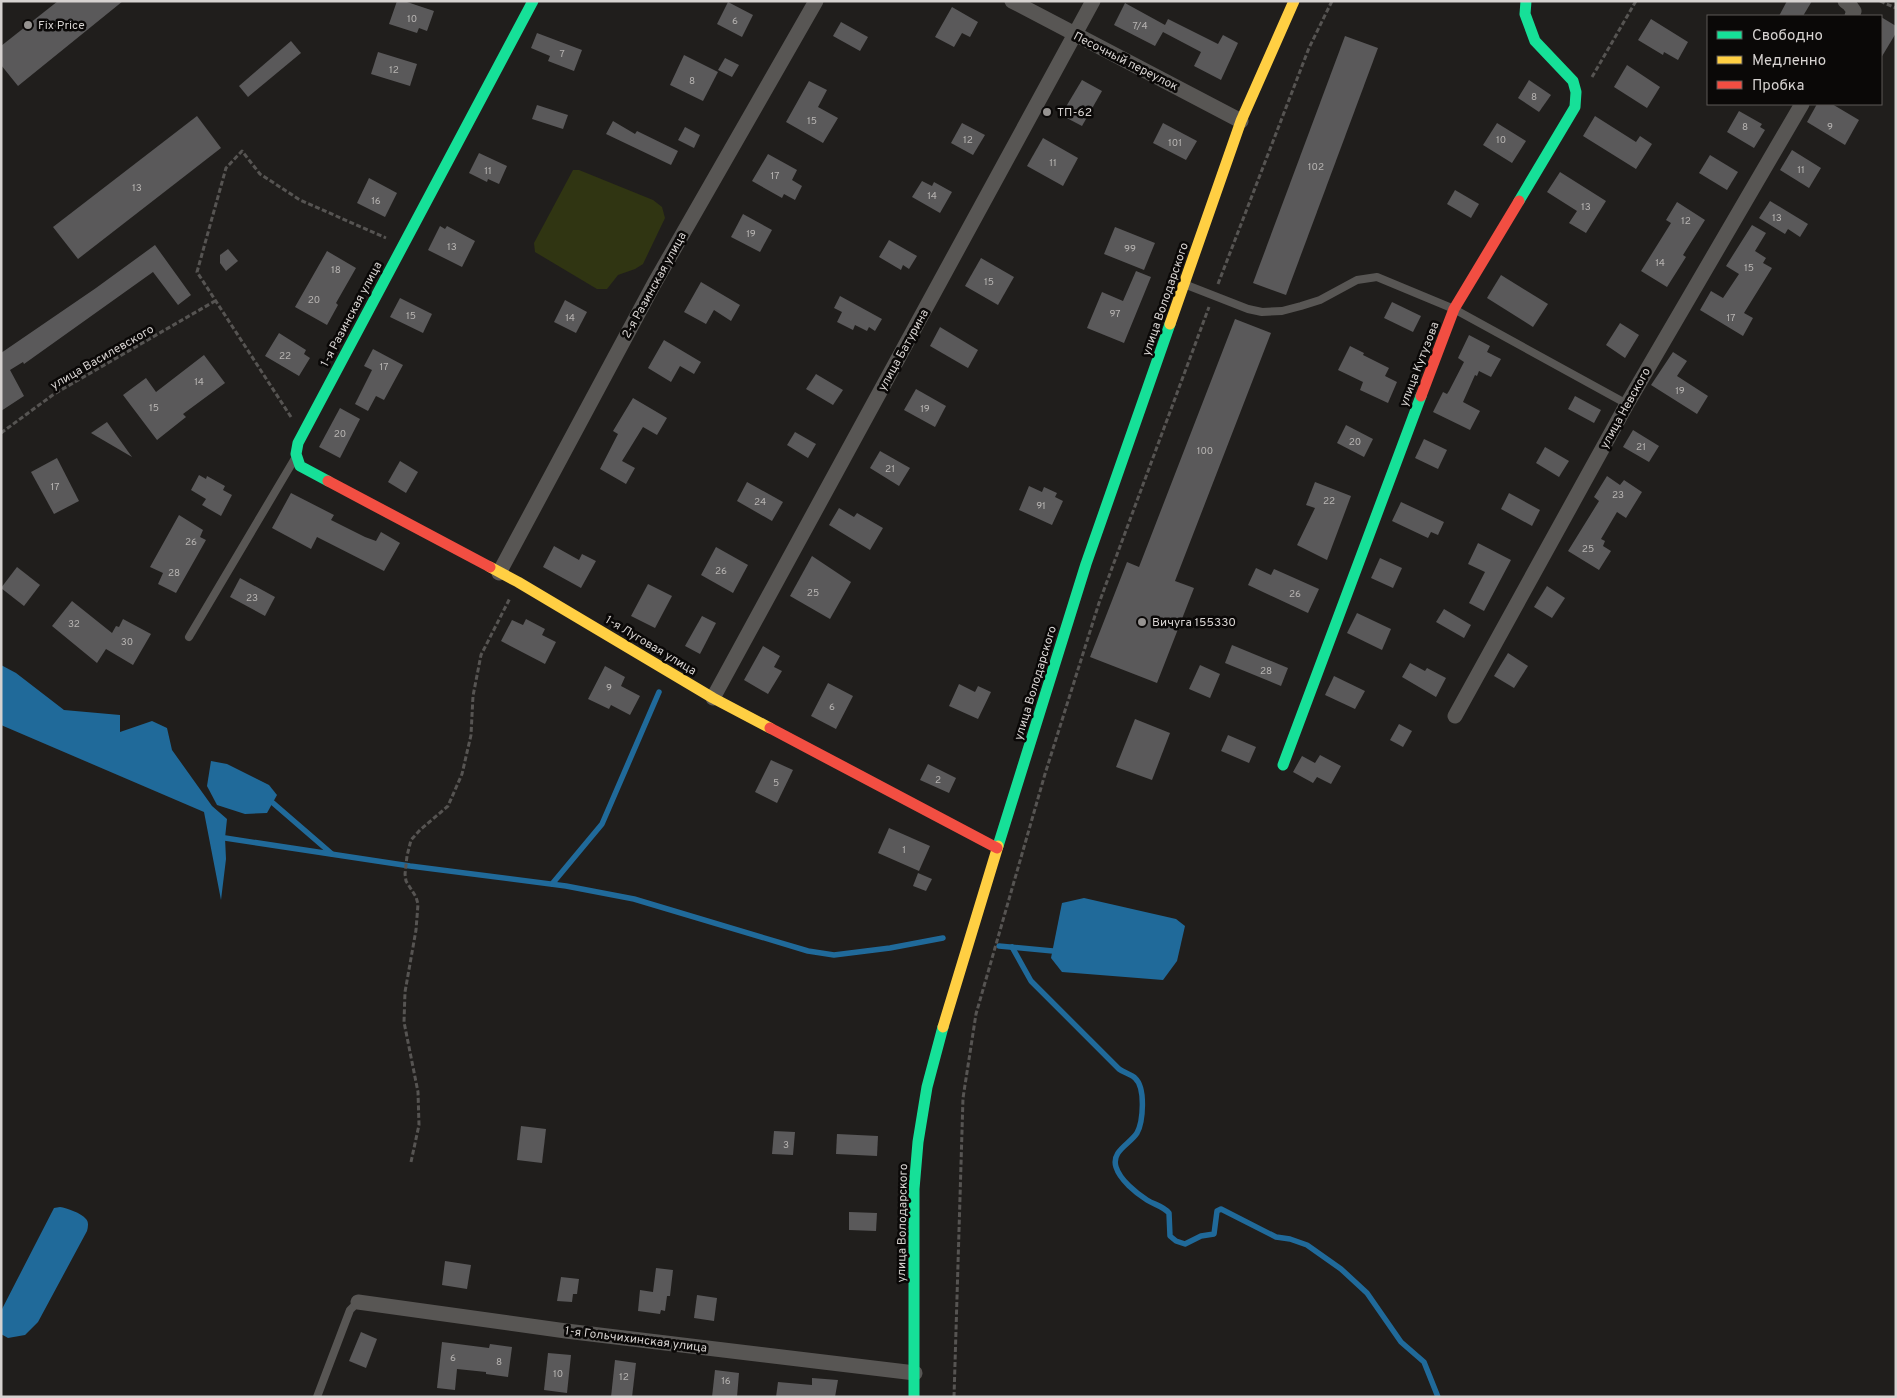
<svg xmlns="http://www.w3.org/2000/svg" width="1897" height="1398" viewBox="0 0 1897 1398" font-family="Overpass,sans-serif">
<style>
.green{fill:#303512}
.water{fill:#206a9a}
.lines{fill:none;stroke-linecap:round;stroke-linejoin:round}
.stream{stroke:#206a9a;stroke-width:5.5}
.building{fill:#5a595a}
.path{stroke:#565452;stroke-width:3;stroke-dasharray:5 2.5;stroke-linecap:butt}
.lane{stroke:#585654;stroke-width:8}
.street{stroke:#585654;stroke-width:15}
.fast{stroke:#16e098;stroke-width:11}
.slow{stroke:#ffcf43;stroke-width:11}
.jam{stroke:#f24e42;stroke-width:11}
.poi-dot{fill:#969391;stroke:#0a0807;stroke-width:2}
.labels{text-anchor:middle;stroke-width:5;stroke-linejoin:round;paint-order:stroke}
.number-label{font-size:10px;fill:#b7b4b2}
.poi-label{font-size:12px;fill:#d6d2d0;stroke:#0a0807;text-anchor:start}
.street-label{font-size:12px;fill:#d6d2d0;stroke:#0a0807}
</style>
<rect width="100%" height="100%" fill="#201e1c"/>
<polygon class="green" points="573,170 579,170 653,200 662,207 665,218 643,264 635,269 618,275 607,289 597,289 535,252 534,243"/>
<g class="water">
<polygon points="1,665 16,673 64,710 120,715 120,732 152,721 167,728 172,750 212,806 227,819 225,838 226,859 221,900 204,812 1,725"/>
<polygon points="211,761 227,764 269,785 277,795 267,813 245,814 217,805 207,786"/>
<polygon points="1084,898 1176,919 1185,926 1177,961 1163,980 1062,972 1051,958 1062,903"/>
<path d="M60,1207C67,1208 81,1213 86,1219C89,1222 88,1227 87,1231L38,1322L25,1335L8,1338L1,1334V1311L54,1208Z"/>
</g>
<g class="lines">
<g class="stream">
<polyline points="273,803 332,854"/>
<polyline points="225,838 410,866 566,886 634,899 808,951 834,955 890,948 943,938"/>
<polyline points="552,884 602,824 659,692"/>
<polyline points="999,946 1053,951"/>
<path d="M1012,947L1031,981L1119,1069C1124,1073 1131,1074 1135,1078C1146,1088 1143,1122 1137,1133C1130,1144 1111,1151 1116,1167C1120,1180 1136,1193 1147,1200C1155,1205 1163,1206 1169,1213L1170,1236L1176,1241L1185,1244L1201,1236L1214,1234L1217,1211L1221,1209L1276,1237L1290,1239L1307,1245L1341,1269L1367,1293L1401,1342L1424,1362L1438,1397"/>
</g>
</g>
<g class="building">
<polygon points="58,1 123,1 18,86 1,65 1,46"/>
<polygon points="397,1 404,1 434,11 427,31 419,28 417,33 389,24"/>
<polygon points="1787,1 1812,1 1803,16 1779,16"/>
<polygon points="728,2 753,15 742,37 717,24"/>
<polygon points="1125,3 1165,25 1168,19 1218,44 1223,35 1238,43 1221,80 1194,66 1201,52 1163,32 1155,46 1114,25"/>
<polygon points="952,7 978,22 970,37 962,33 954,47 935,37"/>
<polygon points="1881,17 1896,26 1896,33 1881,58"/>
<polygon points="1651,19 1688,42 1678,60 1664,52 1663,55 1638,40"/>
<polygon points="841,22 868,37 860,51 833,36"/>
<polygon points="537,33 582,50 574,71 548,61 550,56 531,48"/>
<polygon points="1345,36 1378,48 1286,295 1253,283"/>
<polygon points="291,41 301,53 248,97 239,86"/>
<polygon points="378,52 417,64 410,86 371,74"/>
<polygon points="684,55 718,72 703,101 670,85"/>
<polygon points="725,58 739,65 732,77 718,70"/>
<polygon points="1627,65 1660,87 1647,108 1614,87"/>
<polygon points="1082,80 1102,91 1082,126 1061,115"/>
<polygon points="1529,80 1551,95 1539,112 1518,98"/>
<polygon points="809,81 827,90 818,107 838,118 823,143 786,122"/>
<polygon points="1817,104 1832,104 1859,120 1845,145 1807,122"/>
<polygon points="537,105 568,115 563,129 532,119"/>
<polygon points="1739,111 1762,124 1760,127 1765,130 1754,148 1727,132"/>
<polygon points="197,116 221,148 78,259 53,227"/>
<polygon points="1595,116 1636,142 1640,136 1652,144 1636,169 1583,136"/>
<polygon points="613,121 635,134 637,131 678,151 671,165 606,134"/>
<polygon points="962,123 985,135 973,155 951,143"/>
<polygon points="1163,123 1197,141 1186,160 1153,143"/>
<polygon points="1497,123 1526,141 1512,163 1483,145"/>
<polygon points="685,127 700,135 694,148 678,140"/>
<polygon points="1043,138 1078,158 1063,186 1027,166"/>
<polygon points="1792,150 1821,168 1809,188 1780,170"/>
<polygon points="479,153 507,166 499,184 488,179 487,182 469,173"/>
<polygon points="768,154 797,170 792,180 802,186 795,200 784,194 782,198 752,181"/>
<polygon points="1710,155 1738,172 1727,190 1699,173"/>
<polygon points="1560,172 1606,201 1586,233 1569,223 1577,211 1547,192"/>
<polygon points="369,178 397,193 385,217 357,203"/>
<polygon points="922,181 932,186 934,182 952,192 940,213 912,197"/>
<polygon points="1455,190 1479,204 1471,218 1447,204"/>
<polygon points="1770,201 1808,224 1800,237 1788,229 1785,234 1759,218"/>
<polygon points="1677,202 1705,220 1683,255 1686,257 1667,287 1641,271 1671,223 1666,220"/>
<polygon points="743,214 772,230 760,252 731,237"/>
<polygon points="1752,225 1766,233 1755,251 1766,258 1763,263 1772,268 1744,313 1753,318 1743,336 1700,310 1711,291 1723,298 1739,274 1726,266"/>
<polygon points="440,226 445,229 447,226 475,241 462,267 428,250"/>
<polygon points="1115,227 1155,243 1144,270 1104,254"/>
<polygon points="889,240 917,256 909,269 903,265 901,270 879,257"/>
<polygon points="155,245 191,295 178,305 153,272 24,364 23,362 10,370 24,396 1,411 1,353 96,288"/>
<polygon points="228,249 238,261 226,271 220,263 220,255"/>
<polygon points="327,251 356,268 336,303 338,305 327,325 295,307"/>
<polygon points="981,258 1014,277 998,305 965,286"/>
<polygon points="1136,271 1151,277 1124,343 1087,328 1102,292 1123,301"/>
<polygon points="1501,275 1548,304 1533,327 1487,298"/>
<polygon points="701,282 740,305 731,321 714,310 706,324 684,312"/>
<polygon points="840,296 882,319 875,331 869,327 867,331 855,325 853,330 837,322 842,312 834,308"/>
<polygon points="400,298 432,314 423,333 390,317"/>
<polygon points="565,300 587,312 576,333 554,322"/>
<polygon points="1392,302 1421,316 1413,332 1384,318"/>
<polygon points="1235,319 1271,333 1175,581 1194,588 1157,683 1090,657 1127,562 1139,567"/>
<polygon points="1620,323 1639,335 1625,358 1606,345"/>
<polygon points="940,327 978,350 968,368 930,346"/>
<polygon points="279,333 306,350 304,354 310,358 299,376 265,356"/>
<polygon points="1469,335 1490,346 1487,352 1501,359 1491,377 1479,371 1477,376 1475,375 1463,402 1480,411 1470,430 1433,412 1443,392 1447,394 1449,391 1464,362 1458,358"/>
<polygon points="664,340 701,362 694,374 680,366 671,382 648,368"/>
<polygon points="1350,346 1364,353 1363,355 1389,368 1385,376 1397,382 1388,403 1360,390 1363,382 1338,370"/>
<polygon points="373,349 403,365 384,400 376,396 368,411 355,404 372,370 364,366"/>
<polygon points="1673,352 1687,361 1677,376 1708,396 1697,414 1651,385"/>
<polygon points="204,355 225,383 183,414 186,417 157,440 123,395 146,378 156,392"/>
<polygon points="816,374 843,390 833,405 806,389"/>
<polygon points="916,389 946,406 935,427 904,410"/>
<polygon points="1575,396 1601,410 1594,423 1568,409"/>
<polygon points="633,398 667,418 657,435 643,427 622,461 635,468 626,484 600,469 618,434 613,431"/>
<polygon points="340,408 360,419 340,458 319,447"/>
<polygon points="107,422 132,457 91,433"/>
<polygon points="1346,425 1373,439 1364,457 1337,443"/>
<polygon points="1633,430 1659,446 1649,462 1623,447"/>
<polygon points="795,432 816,444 808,458 787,445"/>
<polygon points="1424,439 1447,450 1438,469 1415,458"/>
<polygon points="1545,447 1569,461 1559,477 1536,463"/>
<polygon points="880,451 910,468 899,486 870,468"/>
<polygon points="57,458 79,501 54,514 31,472"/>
<polygon points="400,461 418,472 406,493 388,482"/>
<polygon points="199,475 206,479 207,476 225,486 223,490 232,495 221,516 202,505 206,499 191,490"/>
<polygon points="1607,476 1620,485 1624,480 1642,492 1626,518 1617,512 1601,539 1605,541 1603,546 1611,551 1599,570 1568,551 1599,501 1594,497"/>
<polygon points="747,482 783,502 772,521 737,501"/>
<polygon points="1315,482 1351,496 1327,560 1297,545 1315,508 1306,505"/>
<polygon points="1029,486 1042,492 1044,487 1057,493 1055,497 1063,501 1052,525 1019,510"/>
<polygon points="291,493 334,515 331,520 365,537 376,541 381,532 400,543 384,571 317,537 311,549 272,528"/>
<polygon points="1509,493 1540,510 1532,526 1501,509"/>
<polygon points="1401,502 1444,522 1438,535 1431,532 1428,538 1392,521"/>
<polygon points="839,508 854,517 857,513 883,528 870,550 829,525"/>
<polygon points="179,515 203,530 200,537 206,540 176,593 158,584 163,573 150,567"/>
<polygon points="1478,543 1511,560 1484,611 1469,603 1485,572 1468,564"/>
<polygon points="554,546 579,560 582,554 596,561 581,588 543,567"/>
<polygon points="716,547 748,565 733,593 701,575"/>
<polygon points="812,556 851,582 830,619 790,596"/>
<polygon points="1380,558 1402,568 1393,588 1371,578"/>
<polygon points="17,567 40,585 24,606 1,588"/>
<polygon points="1256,568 1271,575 1274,569 1319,589 1308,613 1248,585"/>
<polygon points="240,578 275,597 265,616 230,597"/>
<polygon points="648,584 672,596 655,628 631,616"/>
<polygon points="1547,586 1565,598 1552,618 1534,607"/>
<polygon points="72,601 112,633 116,626 119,627 123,619 151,634 133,665 106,649 97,663 52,626"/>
<polygon points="1444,609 1471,625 1464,638 1436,622"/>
<polygon points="1357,613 1391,629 1382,650 1347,633"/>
<polygon points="702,616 716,623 700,654 685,646"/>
<polygon points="526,619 545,629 542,635 556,642 545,664 501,641 512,620 523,625"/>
<polygon points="1232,645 1288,668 1281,686 1225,663"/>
<polygon points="763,646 780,656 774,667 782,671 768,694 744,680"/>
<polygon points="1508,653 1528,666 1514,688 1494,676"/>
<polygon points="1410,663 1425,671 1427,668 1446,678 1436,697 1402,677"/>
<polygon points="1200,665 1220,674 1210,698 1189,689"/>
<polygon points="605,666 625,677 621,686 640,696 630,715 611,705 609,709 588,699"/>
<polygon points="1334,676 1365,691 1355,709 1325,695"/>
<polygon points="828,683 853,696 836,729 811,716"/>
<polygon points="959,684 975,692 978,686 991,692 978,719 949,706"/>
<polygon points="1135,719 1170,733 1152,780 1116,767"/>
<polygon points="1399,724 1412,731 1403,747 1390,740"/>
<polygon points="1228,735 1256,747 1249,763 1221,751"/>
<polygon points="1320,755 1341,766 1331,784 1317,777 1313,783 1293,772 1302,756 1315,763"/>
<polygon points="771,760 793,770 777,803 755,792"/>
<polygon points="928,764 956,778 949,793 920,780"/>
<polygon points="889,828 930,846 919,871 878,853"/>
<polygon points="918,873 932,879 926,891 913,886"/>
<polygon points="521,1126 546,1129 542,1163 517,1160"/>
<polygon points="774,1131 795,1132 793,1155 772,1154"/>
<polygon points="837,1134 878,1136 877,1156 836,1154"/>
<polygon points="849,1212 877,1213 876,1231 849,1230"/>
<polygon points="445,1261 471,1265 467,1289 442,1285"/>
<polygon points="656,1268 673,1270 670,1296 667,1296 665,1311 661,1310 660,1314 638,1311 640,1290 653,1292"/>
<polygon points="561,1277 579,1279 577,1294 573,1294 572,1302 557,1301"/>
<polygon points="697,1295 717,1298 714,1321 694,1318"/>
<polygon points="361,1332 377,1339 366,1368 349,1361"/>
<polygon points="442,1342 489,1348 490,1344 512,1347 508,1377 486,1374 486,1372 457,1369 455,1390 437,1388"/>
<polygon points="548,1353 571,1355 567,1393 544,1390"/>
<polygon points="615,1360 636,1363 632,1397 611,1397"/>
<polygon points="715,1370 739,1373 737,1397 712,1397"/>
<polygon points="812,1378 838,1380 835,1397 776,1397 778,1382 812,1385"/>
</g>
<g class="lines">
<g class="path">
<polyline points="1880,1 1896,8"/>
<polyline points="1592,77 1636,1"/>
<polyline points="1218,284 1309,48 1332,1"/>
<polyline points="291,417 197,272 226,168 242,151 260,174 300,200 386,238"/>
<polyline points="1,433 54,394 215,301"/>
<polyline points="411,1162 419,1125 418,1092 404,1022 405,992 416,930 418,904 416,897 406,881 405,874 407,856 411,840 420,830 448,806 462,774 471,735 473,696 481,655 510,598"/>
<polyline points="954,1397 963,1098 976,1014 1045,774 1099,603 1209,307"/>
</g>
<g class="lane">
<polyline points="1184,284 1248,309 1262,312 1282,311 1301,306 1320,300 1357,280 1377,277 1454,309 1627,404"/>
<polyline points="189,637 294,460"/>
<polyline points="317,1397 350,1310 358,1302"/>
</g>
<g class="street">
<polyline points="1012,1 1241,121"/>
<polyline points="1845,1 1849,4 1854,11 1852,16"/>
<polyline points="499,573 654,284 816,1"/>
<polyline points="713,698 1093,1"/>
<polyline points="1455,716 1627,404 1802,104"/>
<polyline points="358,1302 566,1331 915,1373"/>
</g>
<g class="fast">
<polyline points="1519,201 1575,107 1576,92 1573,81 1535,41 1525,14 1526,1"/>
<polyline points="328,481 300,466 296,454 298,443 533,1"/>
<polyline points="1283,765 1421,396"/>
<polyline points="998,846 1086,564 1170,324"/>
<polyline points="914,1397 914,1189 918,1142 927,1087 943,1027"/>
</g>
<g class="slow">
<polyline points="1170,324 1241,121 1294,1"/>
<polyline points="490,567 518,582 713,698 770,728"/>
<polyline points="943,1027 998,846"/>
</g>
<g class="jam">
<polyline points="1421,396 1454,309 1519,201"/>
<polyline points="328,481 490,567"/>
<polyline points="770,728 997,848"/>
</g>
</g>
<g class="poi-dot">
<circle cx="28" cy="25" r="5"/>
<circle cx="1047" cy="112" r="5"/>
<circle cx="1142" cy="622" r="5"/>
</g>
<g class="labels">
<g class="number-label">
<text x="412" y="22">10</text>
<text x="735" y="24">6</text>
<text x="1140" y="29">7/4</text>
<text x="562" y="57">7</text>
<text x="394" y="73">12</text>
<text x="692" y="84">8</text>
<text x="1534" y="100">8</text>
<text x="812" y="124">15</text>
<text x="1745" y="130">8</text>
<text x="1830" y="130">9</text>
<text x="968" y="143">12</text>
<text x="1501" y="143">10</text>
<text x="1175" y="146">101</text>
<text x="1053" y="166">11</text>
<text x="1316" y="170">102</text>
<text x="1801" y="173">11</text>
<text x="488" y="174">11</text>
<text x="775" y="179">17</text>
<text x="137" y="191">13</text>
<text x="932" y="199">14</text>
<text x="376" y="204">16</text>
<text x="1586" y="210">13</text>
<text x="1777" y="221">13</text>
<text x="1686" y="224">12</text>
<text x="751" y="237">19</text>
<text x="452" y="250">13</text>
<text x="1130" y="252">99</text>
<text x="1660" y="266">14</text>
<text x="1749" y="271">15</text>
<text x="336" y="273">18</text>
<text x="989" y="285">15</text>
<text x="314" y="303">20</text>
<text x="1115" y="317">97</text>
<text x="411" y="319">15</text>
<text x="570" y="321">14</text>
<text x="1731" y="321">17</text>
<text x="285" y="359">22</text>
<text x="384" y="370">17</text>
<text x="199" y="385">14</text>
<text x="1680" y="394">19</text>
<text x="154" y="411">15</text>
<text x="925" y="412">19</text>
<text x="340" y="437">20</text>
<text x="1355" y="445">20</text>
<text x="1641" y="450">21</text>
<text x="1205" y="454">100</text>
<text x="890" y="472">21</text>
<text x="55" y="490">17</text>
<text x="1618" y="498">23</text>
<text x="1329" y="504">22</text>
<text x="760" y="505">24</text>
<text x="1041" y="509">91</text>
<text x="191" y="545">26</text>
<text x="1588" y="552">25</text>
<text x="721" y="574">26</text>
<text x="174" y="576">28</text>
<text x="813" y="596">25</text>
<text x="1295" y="597">26</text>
<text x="252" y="601">23</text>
<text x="74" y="627">32</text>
<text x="127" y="645">30</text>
<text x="1266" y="674">28</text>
<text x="609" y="691">9</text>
<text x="832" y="710">6</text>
<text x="938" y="783">2</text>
<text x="776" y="786">5</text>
<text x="904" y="853">1</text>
<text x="786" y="1148">3</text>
<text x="453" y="1361">6</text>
<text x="499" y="1365">8</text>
<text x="558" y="1377">10</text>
<text x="624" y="1380">12</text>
<text x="726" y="1384">16</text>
</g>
<g class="poi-label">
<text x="38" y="29">Fix Price</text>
<text x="1057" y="116">ТП-62</text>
<text x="1152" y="626">Вичуга 155330</text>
</g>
<g class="street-label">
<text transform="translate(1126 61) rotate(27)" y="4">Песочный переулок</text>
<text transform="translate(654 285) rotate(-61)" y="4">2-я Разинская улица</text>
<text transform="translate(1165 299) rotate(-71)" y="4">улица Володарского</text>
<text transform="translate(351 314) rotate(-62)" y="4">1-я Разинская улица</text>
<text transform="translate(903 350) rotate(-61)" y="4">улица Батурина</text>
<text transform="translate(102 357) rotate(-30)" y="4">улица Василевского</text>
<text transform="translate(1419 364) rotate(-69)" y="4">улица Кутузова</text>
<text transform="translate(1625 408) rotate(-61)" y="4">улица Невского</text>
<text transform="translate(651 645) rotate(31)" y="4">1-я Луговая улица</text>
<text transform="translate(1035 683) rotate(-73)" y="4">улица Володарского</text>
<text transform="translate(902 1223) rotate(-89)" y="4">улица Володарского</text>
<text transform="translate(636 1339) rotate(7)" y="4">1-я Гольчихинская улица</text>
</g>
</g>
<rect width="1897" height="1398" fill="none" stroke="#d6d2d0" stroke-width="5"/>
<rect x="1707" y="15" width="175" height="90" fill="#0a0807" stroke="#5c5957"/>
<rect x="1717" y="31" width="25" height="8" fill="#16e098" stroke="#5c5957"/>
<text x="1752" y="40" font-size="15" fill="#d6d2d0">Свободно</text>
<rect x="1717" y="56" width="25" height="8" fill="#ffcf43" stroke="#5c5957"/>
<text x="1752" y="65" font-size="15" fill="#d6d2d0">Медленно</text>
<rect x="1717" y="81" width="25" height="8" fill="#f24e42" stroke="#5c5957"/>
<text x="1752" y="90" font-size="15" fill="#d6d2d0">Пробка</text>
</svg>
